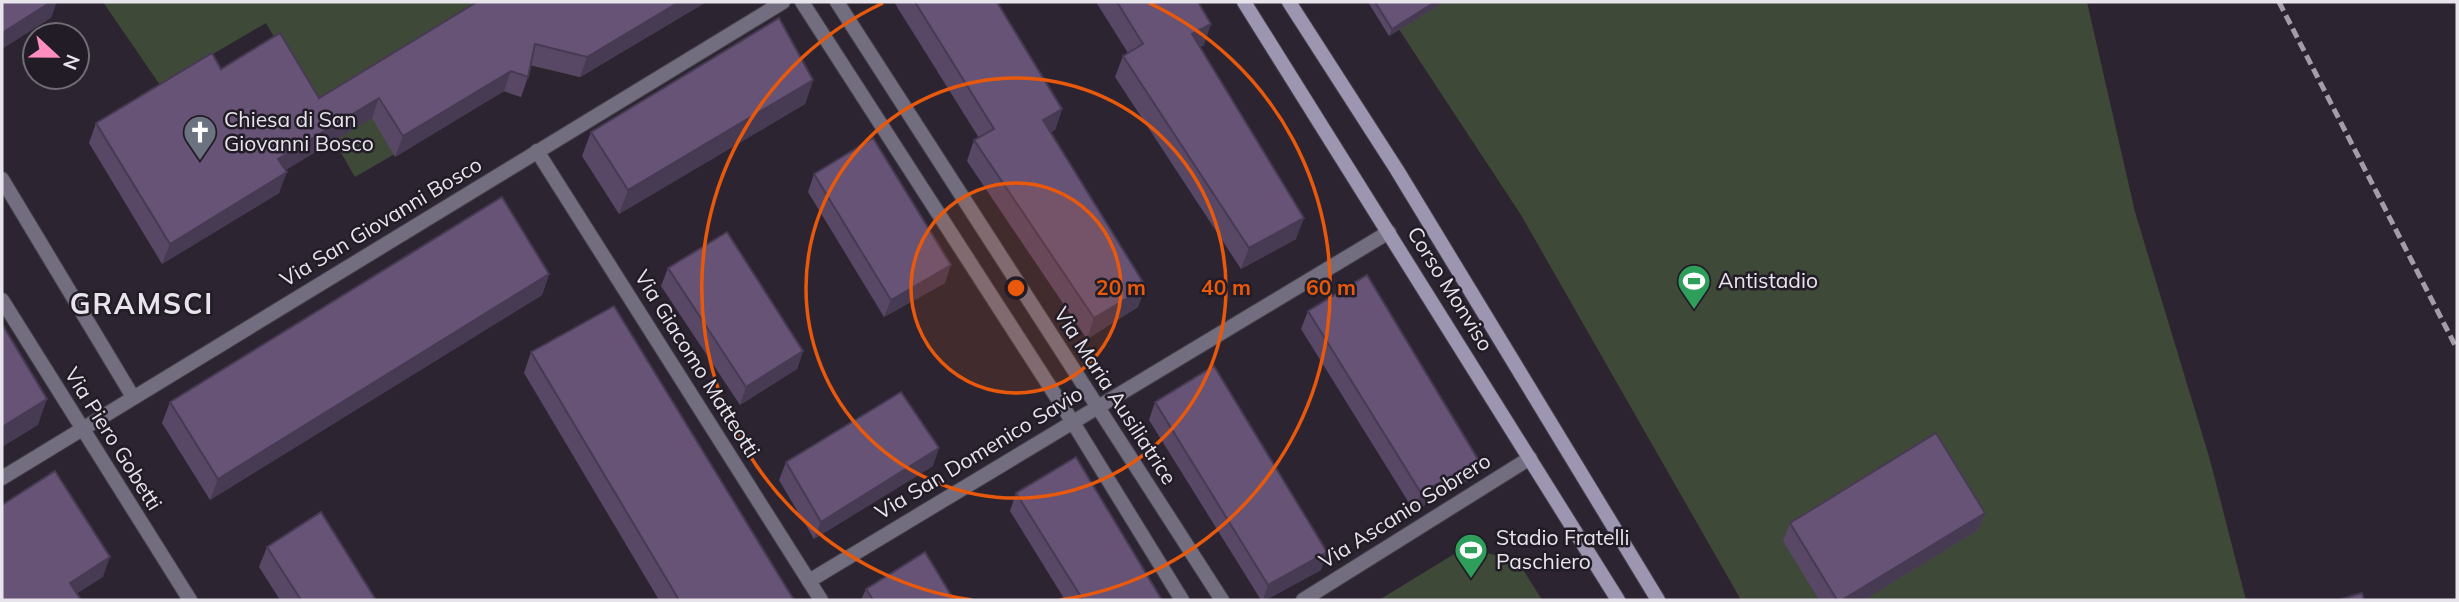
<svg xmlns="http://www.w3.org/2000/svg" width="2459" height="602" viewBox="0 0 2459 602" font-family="Mulish,sans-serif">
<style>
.green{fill:#3e4a37}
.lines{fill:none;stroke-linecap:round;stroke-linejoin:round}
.minor-casing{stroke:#46404b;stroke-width:16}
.secondary-casing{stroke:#46404b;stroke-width:16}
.minor{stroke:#736e7f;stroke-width:14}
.secondary{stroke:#9d96b1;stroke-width:14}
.rail{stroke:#a29da6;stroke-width:5;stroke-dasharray:10 5;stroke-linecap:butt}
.wall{fill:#584765}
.shaded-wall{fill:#473a53}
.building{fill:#665376;stroke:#473a53;stroke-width:2}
.ring{fill:none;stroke:#e8590c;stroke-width:3.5}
.labels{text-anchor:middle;stroke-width:5;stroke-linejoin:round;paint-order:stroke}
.poi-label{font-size:21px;fill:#e8e4ec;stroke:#221c27;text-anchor:start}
.street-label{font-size:21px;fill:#e8e4ec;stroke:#221c27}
.district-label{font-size:28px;font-weight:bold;letter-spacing:2px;fill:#e8e4ec;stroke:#221c27}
.centre{fill:#e8590c;stroke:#221c27;stroke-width:3.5}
.ring-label{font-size:21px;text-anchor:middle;font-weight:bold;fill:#e8590c;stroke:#221c27;stroke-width:5;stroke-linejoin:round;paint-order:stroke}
</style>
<rect width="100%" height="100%" fill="#2c2531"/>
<g class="green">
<polygon points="103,2 706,2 580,77 528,65 521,97 503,91 355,177 266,23 160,85"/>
<polygon points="1381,2 2087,2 2135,212 2210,460 2246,600 1741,600 1521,215"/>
<polygon points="1464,548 1517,560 1542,600 1379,600"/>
</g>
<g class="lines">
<defs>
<g id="minor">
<polyline points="802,2 1072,421 1182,600"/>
<polyline points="837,2 1222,600"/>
<polyline points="537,151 821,600"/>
<polyline points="2,179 133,397"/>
<polyline points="2,300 190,600"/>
<polyline points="2,478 783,2"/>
<polyline points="809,581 1389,232"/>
<polyline points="1303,600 1530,458"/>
</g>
<g id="secondary">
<polyline points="1244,2 1618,600"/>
<polyline points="1289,2 1397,170 1658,600"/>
</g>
</defs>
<use href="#minor" class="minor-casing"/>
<use href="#secondary" class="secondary-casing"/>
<use href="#minor" class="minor"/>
<use href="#secondary" class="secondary"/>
<polyline class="rail" points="2279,2 2457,349"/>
</g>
<g class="wall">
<polygon points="477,2 706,2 580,77 531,65 528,77 521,97 504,91 395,157 372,118 285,170 279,193 162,264 89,143 96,123 221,69 319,98"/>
<polygon points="894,2 997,2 1062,109 1055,130 1051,132 1138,307 1087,339 967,161 974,140 979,138"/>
<polygon points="1096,2 1198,2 1204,45 1200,47 1296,239 1241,269 1115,77 1123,56 1128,53"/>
<polygon points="1368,2 1444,2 1389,36"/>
<polygon points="813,80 805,104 619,214 582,156 591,132"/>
<polygon points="814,174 945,283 884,317 808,192"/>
<polygon points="668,268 803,351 797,369 740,405 661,286"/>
<polygon points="549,274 542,295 210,500 162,423 170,402"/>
<polygon points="1308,311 1473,478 1414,511 1301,329"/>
<polygon points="531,352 794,600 659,600 524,373"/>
<polygon points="1155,402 1321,570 1266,600 1261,600 1149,420"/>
<polygon points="786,462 933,466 814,539 779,480"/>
<polygon points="1016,493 1162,600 1065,600 1010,511"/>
<polygon points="1985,513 1978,530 1864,600 1819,600 1783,541 1790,523"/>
<polygon points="267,547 376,600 280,600 259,567"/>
<polygon points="866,589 954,600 861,600"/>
</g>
<g class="shaded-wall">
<polygon points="51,2 57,2 51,18 2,49 2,33"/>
<polygon points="679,2 706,2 580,77 587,57"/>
<polygon points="1435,2 1444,2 1389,36 1392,29"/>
<polygon points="1211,24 1204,45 1185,55 1192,34"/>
<polygon points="511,71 504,91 395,157 403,136"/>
<polygon points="813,80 805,104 619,214 628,190"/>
<polygon points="379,98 372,118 271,179 278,159"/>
<polygon points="1062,109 1055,130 1035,140 1043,120"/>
<polygon points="287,172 279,193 162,264 170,244"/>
<polygon points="1304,218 1296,239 1241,269 1249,248"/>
<polygon points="951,265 945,283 884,317 891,300"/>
<polygon points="549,274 542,295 210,500 218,479"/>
<polygon points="1146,287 1138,307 1087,339 1094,318"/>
<polygon points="803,351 797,369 740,405 746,387"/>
<polygon points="47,399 38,425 2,447 2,427"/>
<polygon points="939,448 933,466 814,539 821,522"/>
<polygon points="1479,461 1473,478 1414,511 1421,493"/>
<polygon points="1985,513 1978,530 1864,600 1842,600"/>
<polygon points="1327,552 1321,570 1266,600 1263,600 1268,585"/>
<polygon points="110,557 103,577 67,600 70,583"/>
</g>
<g class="building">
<polygon points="2,2 51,2 2,33"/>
<polygon points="477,2 679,2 587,57 535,44 528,77 511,71 403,136 379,98 278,159 287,172 170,244 96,123 212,53 221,69 280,33 319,98"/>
<polygon points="915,2 997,2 1062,109 1043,120 1146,287 1094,318 974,140 994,129"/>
<polygon points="1117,2 1198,2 1211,24 1192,34 1304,218 1249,248 1123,56 1143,44"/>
<polygon points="1375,2 1435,2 1392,29"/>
<polygon points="779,18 813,80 628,190 591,132"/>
<polygon points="873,138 951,265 891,300 814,174"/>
<polygon points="502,197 549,274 218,479 170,402"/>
<polygon points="727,232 803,351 746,387 668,268"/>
<polygon points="1367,275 1479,461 1421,493 1308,311"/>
<polygon points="614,306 794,600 679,600 531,352"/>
<polygon points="2,324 47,399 2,427"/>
<polygon points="1214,366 1327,552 1268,585 1155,402"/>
<polygon points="901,392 939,448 821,522 786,462"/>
<polygon points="1936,433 1985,513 1842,600 1837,600 1790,523"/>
<polygon points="1076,457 1162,600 1083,600 1016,493"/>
<polygon points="55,471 110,557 70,583 81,600 2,600 2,505"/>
<polygon points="321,512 376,600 301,600 267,547"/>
<polygon points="925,552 954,600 873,600 866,589"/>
<polygon points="2362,593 2364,600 2338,600"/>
</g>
<circle cx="1016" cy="288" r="105" fill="#e8590c" fill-opacity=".12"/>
<g class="ring">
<circle cx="1016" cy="288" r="105"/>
<circle cx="1016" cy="288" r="210"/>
<path d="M972 600A315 315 0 0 1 883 3M1149 3A315 315 0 0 1 1060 600"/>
</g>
<defs>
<symbol id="church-pin" viewBox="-11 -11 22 30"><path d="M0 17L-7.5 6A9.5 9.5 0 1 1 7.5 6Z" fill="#6b7280" stroke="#221c27"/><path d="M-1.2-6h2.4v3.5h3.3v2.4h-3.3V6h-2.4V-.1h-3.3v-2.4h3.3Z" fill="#fff"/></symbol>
<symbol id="stadium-pin" viewBox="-11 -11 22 30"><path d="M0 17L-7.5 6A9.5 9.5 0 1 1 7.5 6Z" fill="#2e9e5b" stroke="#221c27"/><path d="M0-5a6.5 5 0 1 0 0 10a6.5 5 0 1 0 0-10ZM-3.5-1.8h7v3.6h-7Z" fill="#fff"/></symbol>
</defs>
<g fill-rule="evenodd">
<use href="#church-pin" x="181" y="113" width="38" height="52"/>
<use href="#stadium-pin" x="1675" y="262" width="38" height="52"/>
<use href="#stadium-pin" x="1452" y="531" width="38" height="52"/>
</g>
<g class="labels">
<g class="poi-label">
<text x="224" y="127">Chiesa di San<tspan x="224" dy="24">Giovanni Bosco</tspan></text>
<text x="1718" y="288">Antistadio</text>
<text x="1496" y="545">Stadio Fratelli<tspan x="1496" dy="24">Paschiero</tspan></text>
</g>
<g class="street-label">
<text transform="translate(381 222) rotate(-31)" y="7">Via San Giovanni Bosco</text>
<text transform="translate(1450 289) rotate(58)" y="7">Corso Monviso</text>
<text transform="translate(697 364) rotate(58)" y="7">Via Giacomo Matteotti</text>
<text transform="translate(1115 396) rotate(57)" y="7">Via Maria Ausiliatrice</text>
<text transform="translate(113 439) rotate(58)" y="7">Via Piero Gobetti</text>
<text transform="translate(979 453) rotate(-31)" y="7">Via San Domenico Savio</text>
<text transform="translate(1405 511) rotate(-32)" y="7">Via Ascanio Sobrero</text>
</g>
<g class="district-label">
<text x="142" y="314">GRAMSCI</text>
</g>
</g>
<circle cx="1016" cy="288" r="10" class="centre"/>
<g class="ring-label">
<text x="1121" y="295">20 m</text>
<text x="1226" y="295">40 m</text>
<text x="1331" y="295">60 m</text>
</g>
<rect width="2459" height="602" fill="none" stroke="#e8e4ec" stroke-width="7"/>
<g transform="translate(56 56) rotate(112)"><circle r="33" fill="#221c27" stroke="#716c76" stroke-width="2"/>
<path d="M0-5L12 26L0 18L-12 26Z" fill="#fd8ebf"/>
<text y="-10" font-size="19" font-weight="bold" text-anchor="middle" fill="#e8e4ec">N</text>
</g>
</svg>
